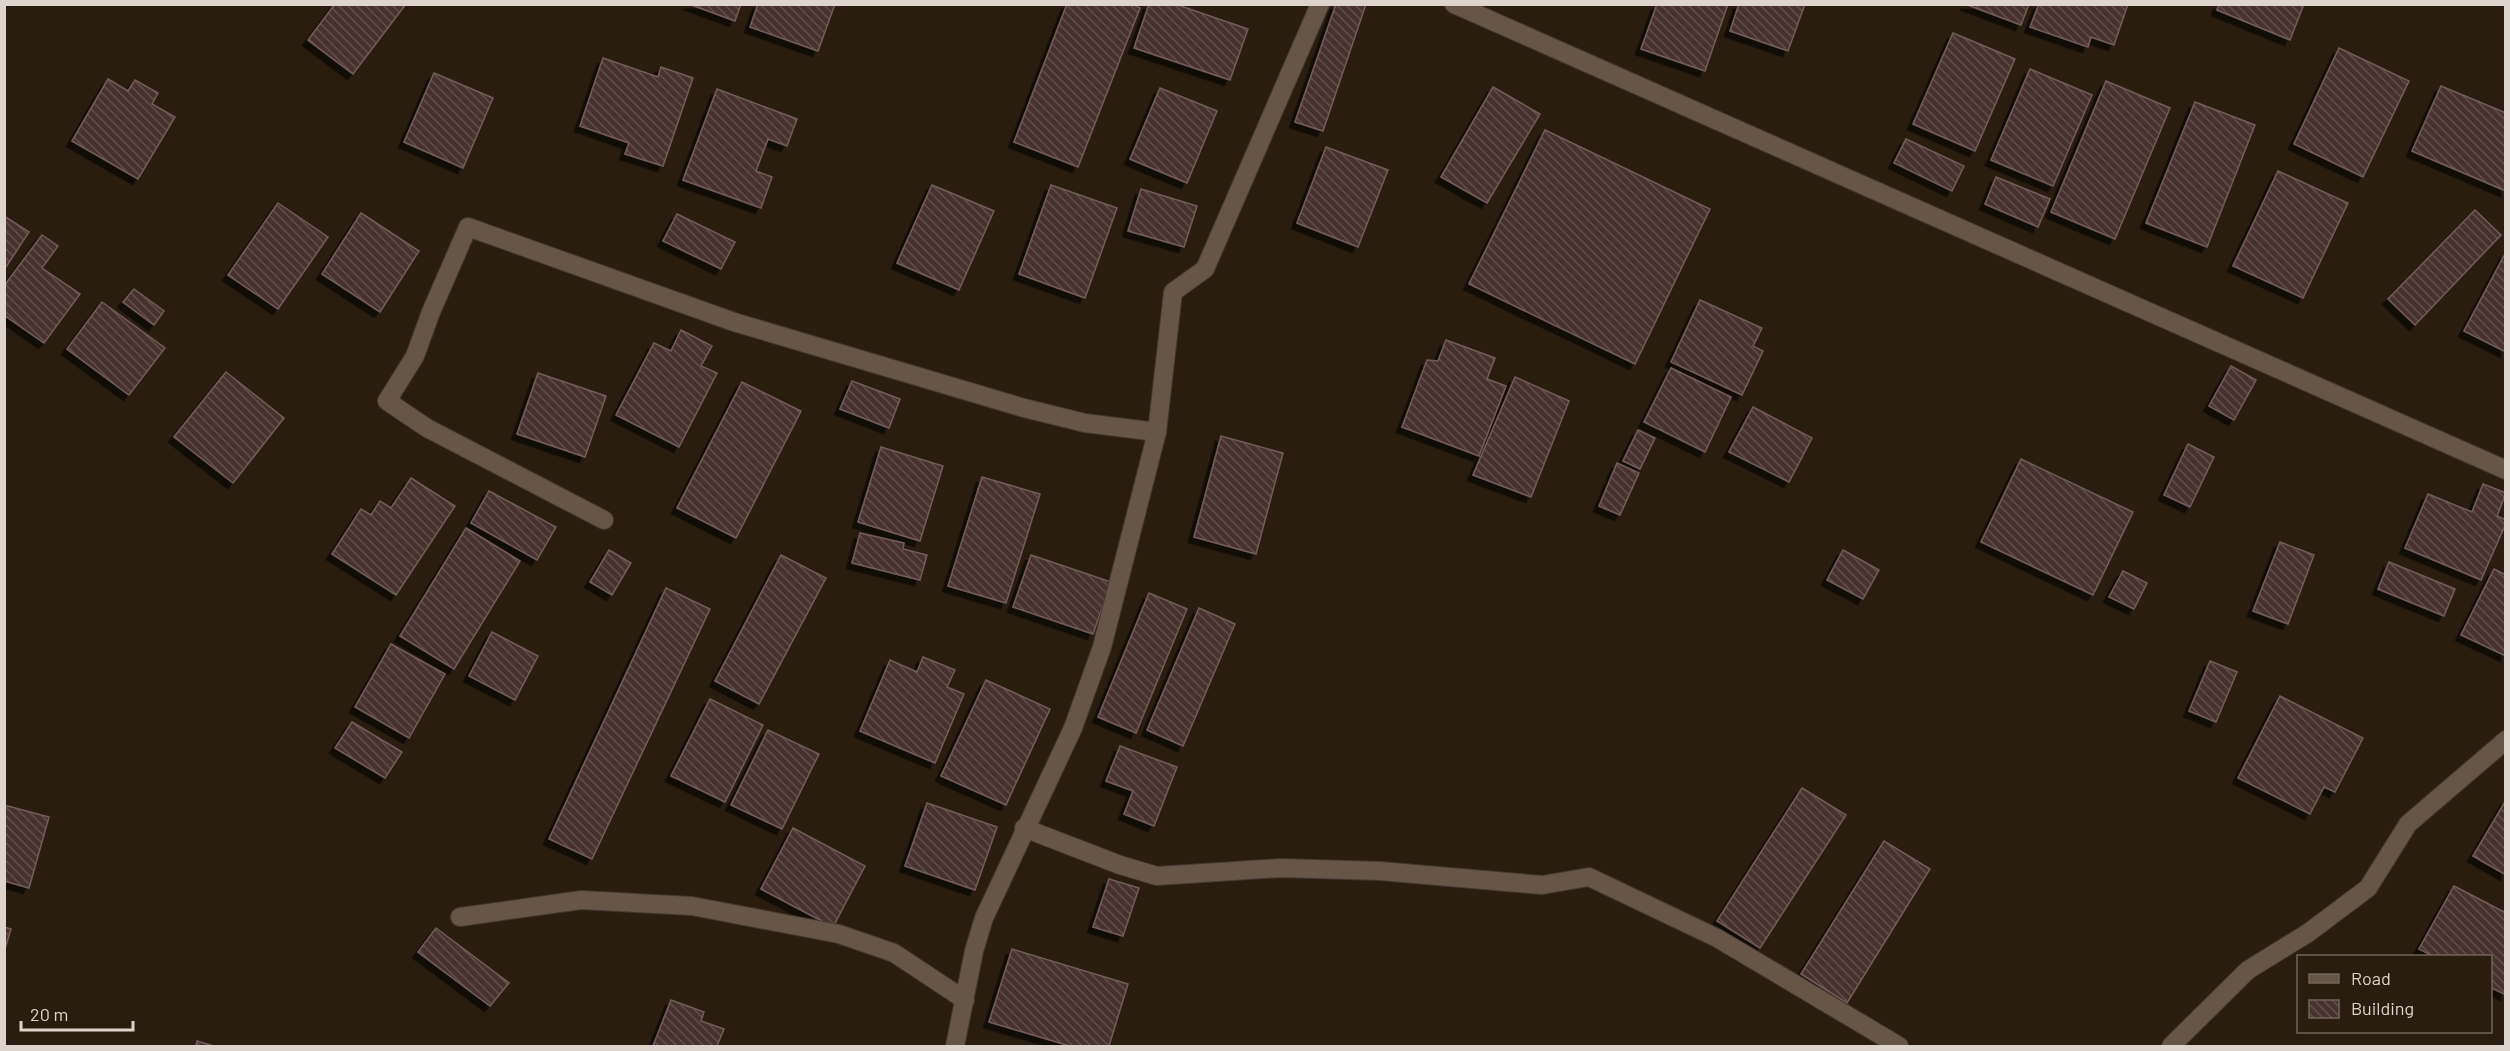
<svg xmlns="http://www.w3.org/2000/svg" width="2510" height="1051" viewBox="0 0 2510 1051" font-family="Barlow,sans-serif">
<style>
.building{fill:url(#building-back-hatch);stroke:#735d5a;stroke-width:1.5;filter:url(#shadow)}
.lines{fill:none;stroke-linecap:round;stroke-linejoin:round}
.minor-casing{stroke:#433831;stroke-width:20}
.minor{stroke:#655648;stroke-width:18}
</style>
<defs>
<pattern id="building-back-hatch" width="6" height="6" patternUnits="userSpaceOnUse" patternTransform="scale(1.5)"><rect width="6" height="6" fill="#46322f"/><path d="M-1 5l2 2M0 0l6 6M5-1l2 2" fill="none" stroke="#604f4c"/></pattern>
<filter id="shadow"><feDropShadow dx="-5.5" dy="5.5" stdDeviation="0" flood-color="#0009"/></filter>
</defs>
<rect width="100%" height="100%" fill="#291d10"/>
<g class="building">
<polygon points="335,4 406,4 353,74 308,40"/>
<polygon points="689,4 741,4 735,21"/>
<polygon points="758,4 835,4 818,51 750,27"/>
<polygon points="1067,4 1132,4 1140,8 1078,167 1014,142"/>
<polygon points="1149,4 1175,4 1248,29 1230,80 1134,48"/>
<polygon points="1336,4 1366,4 1323,131 1295,122"/>
<polygon points="1657,4 1728,4 1705,71 1641,49"/>
<polygon points="1739,4 1805,4 1788,51 1730,31"/>
<polygon points="1965,4 2029,4 2021,25"/>
<polygon points="2039,4 2128,4 2114,45 2091,37 2088,47 2030,27"/>
<polygon points="2219,4 2304,4 2290,40 2217,10"/>
<polygon points="1953,33 2015,59 1975,151 1913,124"/>
<polygon points="2339,48 2409,81 2363,177 2294,144"/>
<polygon points="603,58 658,77 661,67 693,78 663,166 625,154 629,143 580,126"/>
<polygon points="2030,69 2092,95 2053,186 1991,160"/>
<polygon points="434,73 493,98 463,168 404,142"/>
<polygon points="108,79 128,91 135,80 158,93 152,104 175,117 138,179 72,141"/>
<polygon points="2106,81 2170,108 2115,239 2051,212"/>
<polygon points="2441,86 2506,113 2506,191 2412,151"/>
<polygon points="1493,87 1540,114 1487,203 1441,177"/>
<polygon points="1160,88 1217,111 1187,183 1130,159"/>
<polygon points="717,89 797,119 787,146 768,139 756,171 772,177 761,208 683,180"/>
<polygon points="2195,102 2255,125 2207,247 2146,223"/>
<polygon points="1545,130 1710,209 1635,364 1469,284"/>
<polygon points="1906,139 1964,166 1952,191 1894,163"/>
<polygon points="1326,147 1388,170 1358,247 1297,223"/>
<polygon points="2278,171 2348,203 2303,298 2233,266"/>
<polygon points="1996,177 2050,199 2038,227 1985,204"/>
<polygon points="932,185 994,211 959,290 897,263"/>
<polygon points="1051,185 1117,208 1085,298 1019,274"/>
<polygon points="1141,189 1197,206 1184,247 1128,231"/>
<polygon points="278,203 328,237 278,309 228,275"/>
<polygon points="2475,210 2501,235 2415,325 2388,299"/>
<polygon points="361,213 419,251 380,312 322,274"/>
<polygon points="677,214 735,242 721,269 663,241"/>
<polygon points="4,216 29,232 4,270"/>
<polygon points="42,235 58,246 42,268 80,294 44,343 4,315 4,286"/>
<polygon points="2506,252 2506,352 2464,331"/>
<polygon points="134,289 164,311 154,325 123,302"/>
<polygon points="1700,300 1762,328 1753,346 1763,351 1742,395 1671,362"/>
<polygon points="102,302 165,348 129,395 67,349"/>
<polygon points="681,330 712,346 701,366 717,373 679,447 616,415 654,343 671,351"/>
<polygon points="1446,340 1495,358 1487,379 1506,386 1479,456 1402,427 1427,360 1438,361"/>
<polygon points="2231,366 2256,380 2234,420 2209,406"/>
<polygon points="1671,368 1731,397 1705,452 1644,422"/>
<polygon points="226,372 284,418 233,483 174,437"/>
<polygon points="538,373 606,396 585,457 517,434"/>
<polygon points="1515,377 1569,401 1531,497 1473,475"/>
<polygon points="852,381 900,399 889,428 840,409"/>
<polygon points="742,382 801,411 736,538 677,508"/>
<polygon points="1753,407 1812,438 1789,482 1729,452"/>
<polygon points="1638,430 1655,438 1640,469 1623,461"/>
<polygon points="1221,436 1283,453 1256,554 1194,537"/>
<polygon points="2188,444 2214,457 2190,507 2164,495"/>
<polygon points="881,447 943,466 920,541 858,522"/>
<polygon points="2021,459 2133,512 2093,595 1981,542"/>
<polygon points="1617,463 1639,473 1620,515 1599,506"/>
<polygon points="982,477 1040,494 1006,603 948,586"/>
<polygon points="411,478 455,506 396,595 332,554 361,509 371,515 380,501 391,508"/>
<polygon points="2483,484 2506,493 2497,516 2506,520 2506,523 2481,580 2405,548 2428,494 2472,512"/>
<polygon points="489,491 556,527 537,560 471,523"/>
<polygon points="466,528 520,561 454,669 400,636"/>
<polygon points="860,533 904,543 903,549 927,555 920,580 852,563"/>
<polygon points="2280,542 2314,555 2288,624 2253,611"/>
<polygon points="609,550 631,563 612,595 590,582"/>
<polygon points="1843,550 1879,570 1863,599 1827,580"/>
<polygon points="781,555 826,578 759,704 715,681"/>
<polygon points="1031,555 1111,582 1093,634 1013,607"/>
<polygon points="2389,562 2455,589 2444,616 2378,589"/>
<polygon points="2494,569 2506,575 2506,656 2461,635"/>
<polygon points="2123,571 2147,583 2134,609 2109,597"/>
<polygon points="666,588 710,609 592,859 549,839"/>
<polygon points="1149,593 1187,609 1136,733 1098,717"/>
<polygon points="1199,608 1235,624 1183,746 1147,730"/>
<polygon points="492,632 538,656 515,700 469,676"/>
<polygon points="391,644 445,674 409,738 355,707"/>
<polygon points="923,657 955,670 947,687 964,694 935,763 860,731 890,660 917,672"/>
<polygon points="2210,661 2237,672 2216,722 2189,711"/>
<polygon points="986,680 1050,709 1006,805 941,776"/>
<polygon points="2280,696 2363,738 2335,792 2324,787 2310,814 2238,778"/>
<polygon points="710,699 763,725 725,802 671,776"/>
<polygon points="352,722 402,752 385,778 335,748"/>
<polygon points="768,730 819,754 782,829 731,805"/>
<polygon points="1120,746 1177,767 1154,826 1124,814 1133,791 1106,781"/>
<polygon points="1802,788 1846,815 1760,948 1717,921"/>
<polygon points="2506,800 2506,875 2473,856"/>
<polygon points="927,803 997,827 975,890 905,866"/>
<polygon points="4,805 49,817 29,888 4,881"/>
<polygon points="793,828 865,866 833,927 761,889"/>
<polygon points="1884,841 1930,869 1847,1003 1801,974"/>
<polygon points="1109,879 1139,888 1123,936 1093,927"/>
<polygon points="2454,886 2506,913 2506,995 2490,987 2490,956 2433,956 2419,949"/>
<polygon points="4,927 11,929 4,952"/>
<polygon points="436,928 509,983 490,1006 418,952"/>
<polygon points="1012,949 1128,984 1109,1046 1070,1046 989,1022"/>
<polygon points="671,1000 704,1012 701,1021 724,1029 717,1046 653,1046"/>
<polygon points="197,1041 214,1046 196,1046"/>
</g>
<g class="lines">
<defs>
<g id="minor">
<polyline points="1454,4 2506,470"/>
<polyline points="604,520 427,428 387,401 415,356 431,312 468,227 734,322 1024,408 1085,423 1157,432"/>
<polyline points="1024,828 1120,865 1157,876 1281,868 1380,871 1542,885 1589,877 1717,938 1899,1046"/>
<polyline points="460,917 581,900 692,906 839,934 894,953 965,1000"/>
<polyline points="955,1046 974,951 984,918 1073,728 1102,647 1157,432 1173,292 1205,269 1320,4"/>
<polyline points="2171,1046 2248,970 2308,933 2368,888 2408,824 2506,740"/>
</g>
</defs>
<use href="#minor" class="minor-casing"/>
<use href="#minor" class="minor"/>
</g>
<rect width="2510" height="1051" fill="none" stroke="#ddd4cc" stroke-width="12"/>
<rect x="2297" y="955" width="195" height="78" fill="#291d10" stroke="#71665b" stroke-width="1.5"/>
<rect x="2309" y="974" width="30" height="9" fill="#655648" stroke="#71665b" stroke-width="1.5"/>
<text x="2351" y="985" font-size="18" fill="#ddd4cc">Road</text>
<rect x="2309" y="1000" width="30" height="18" fill="url(#building-back-hatch)" stroke="#71665b" stroke-width="1.5"/>
<text x="2351" y="1015" font-size="18" fill="#ddd4cc">Building</text>
<path d="M21 1021v9h112v-9" fill="none" stroke="#ddd4cc" stroke-width="3"/>
<text x="30" y="1021" font-size="18" fill="#ddd4cc" stroke="#291d10" stroke-width="4.5" paint-order="stroke">20 m</text>
</svg>
